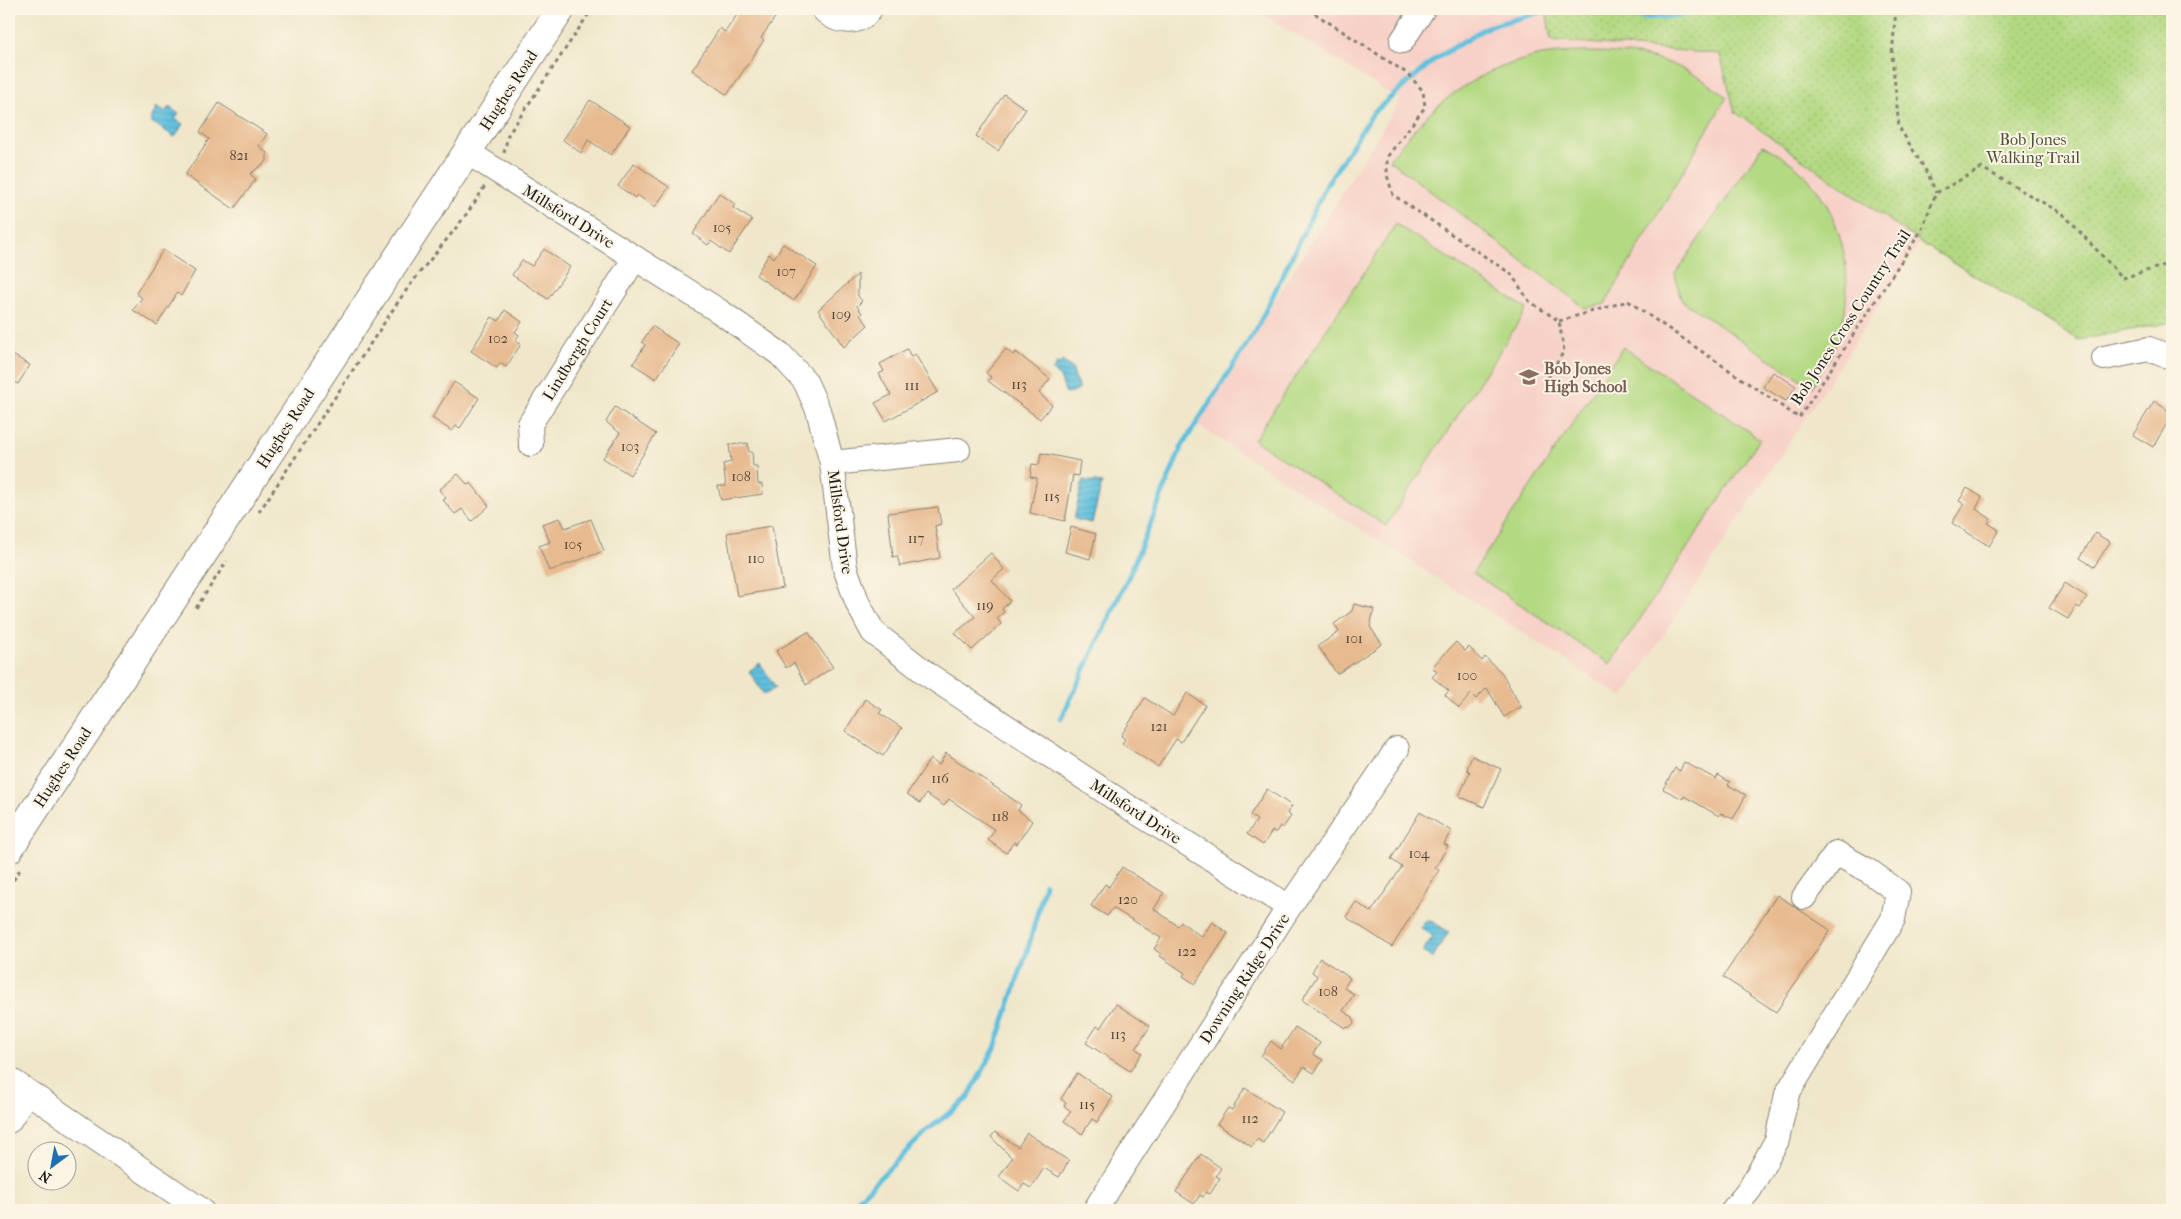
<svg xmlns="http://www.w3.org/2000/svg" width="2181" height="1219" viewBox="0 0 2181 1219" font-family="'IM FELL French Canon',serif">
<style>
.built{fill:#f7d1c8}
.grass{fill:#b3d982;stroke:#687a4f}
.park{fill:url(#park-dots);stroke:#687a4f}
.water{fill:url(#water-rules);stroke:#3e6e7d}
.lines{fill:none;stroke-linecap:round;stroke-linejoin:round}
.stream{stroke:#5fc0de;stroke-width:5}
.building{fill:#e7ba8f}
.minor-casing{stroke:#868274;stroke-width:26}
.major-casing{stroke:#868274;stroke-width:30}
.path{stroke:#868274;stroke-width:3;stroke-dasharray:4 4;stroke-linecap:butt}
.minor{stroke:#fff;stroke-width:24}
.major{stroke:#fff;stroke-width:28}
.labels{text-anchor:middle;stroke-width:4;stroke-linejoin:round;paint-order:stroke}
.number-label{font-size:14px;fill:#4f4439}
.street-label{font-size:16px;fill:#1c1c1c;stroke:#fcf5e5}
.park-label{font-size:16px;fill:#49553b;stroke:#fcf5e5}
.education-label{font-size:16px;font-weight:bold;fill:#785e54;stroke:#fcf5e5;text-anchor:start}
</style>
<defs>
<pattern id="park-dots" width="8" height="8" patternUnits="userSpaceOnUse" patternTransform="scale(1.25)"><rect width="8" height="8" fill="#b3d982"/><path d="M2 2h.1M6 6h.1" fill="none" stroke="#99ba70" stroke-width="1.8" stroke-linecap="round"/></pattern>
<pattern id="water-rules" width="6" height="5" patternUnits="userSpaceOnUse" patternTransform="scale(1.25)"><rect width="6" height="5" fill="#5fc0de"/><path d="M0 2.5h6" fill="none" stroke="#52a4be"/></pattern>
</defs>
<rect width="100%" height="100%" fill="#fcf5e5"/>
<filter id="ink" filterUnits="userSpaceOnUse"><feTurbulence type="fractalNoise" baseFrequency=".02" numOctaves="2"/><feDisplacementMap in="SourceGraphic" scale="10" xChannelSelector="R" yChannelSelector="G"/><feConvolveMatrix kernelMatrix="1 2 1 2 8 2 1 2 1" color-interpolation-filters="sRGB"/></filter>
<filter id="wash" filterUnits="userSpaceOnUse"><feTurbulence type="fractalNoise" baseFrequency=".0096" numOctaves="4" result="noise"/><feDisplacementMap in="SourceGraphic" scale="20" xChannelSelector="R" yChannelSelector="G"/><feGaussianBlur stdDeviation="1.12" result="paint"/><feColorMatrix in="noise" values="0 0 0 0 0 0 0 0 0 0 0 0 0 0 0 0 0 1.4 0 .05"/><feComposite in="paint" operator="in"/></filter>
<g filter="url(#wash)">
<rect width="100%" height="100%" fill="#f0e7cb"/>
<polygon class="built" points="1255,9 1546,9 1551,40 1720,54 1735,113 1920,242 1623,697 1197,425 1400,100"/>
<g class="grass">
<path d="M1579,52C1642,52 1676,57 1727,97L1605,304L1585,308L1389,160C1432,105 1468,73 1537,56C1550,53 1566,53 1579,52Z"/>
<path d="M1763,145C1776,153 1792,162 1803,173C1841,211 1854,270 1843,322C1839,345 1824,366 1812,387L1681,300L1675,274Z"/>
<polygon points="1396,224 1527,309 1386,526 1254,440"/>
<polygon points="1623,347 1760,439 1610,664 1473,573"/>
</g>
<polygon class="park" points="1546,9 2172,9 2172,322 2079,340 1920,242 1735,112 1720,54 1551,40"/>
<g class="water">
<polygon points="157,107 165,112 169,107 179,114 175,119 183,124 175,137 150,121"/>
<polygon points="1062,361 1072,368 1079,390 1066,394 1060,377 1053,371 1057,363 1059,364"/>
<polygon points="1083,480 1102,483 1092,523 1074,519"/>
<polygon points="760,663 776,688 764,695 749,671"/>
<polygon points="1428,919 1449,932 1432,958 1422,952 1433,936 1421,928 1424,921 1426,922"/>
</g>
<g class="lines">
<g class="stream">
<path d="M1570,9C1621,16 1654,24 1705,9"/>
<polyline points="1061,719 1128,578 1182,446 1257,328 1327,184 1373,113 1435,59 1487,27 1552,9"/>
<polyline points="847,1210 929,1129 967,1099 995,1048 1029,945 1045,884"/>
</g>
</g>
<g id="blocks">
<g class="building">
<polygon points="741,9 781,9 761,38 764,40 727,95 692,70 720,28 725,32"/>
<polygon points="1004,94 1026,109 998,151 976,136"/>
<polygon points="590,100 630,126 611,155 588,140 581,153 563,140"/>
<polygon points="219,103 267,134 259,146 267,153 267,161 250,174 256,179 234,209 185,175 209,139 200,132"/>
<polygon points="634,163 669,187 655,207 637,195 635,198 618,186"/>
<polygon points="719,193 735,204 733,208 752,220 729,254 711,241 708,245 693,234"/>
<polygon points="783,244 817,266 794,301 756,275 769,254 774,258"/>
<polygon points="544,249 570,267 548,299 512,275 522,260 532,266"/>
<polygon points="163,250 195,271 181,296 177,293 157,325 133,310 142,298 136,293"/>
<polygon points="858,274 858,296 862,301 857,306 862,313 860,315 868,325 844,347 818,310"/>
<polygon points="505,310 522,322 515,332 519,335 515,341 521,344 506,367 500,363 497,368 471,351 492,317 499,321"/>
<polygon points="652,326 679,344 656,379 633,364 645,345 642,342"/>
<polygon points="907,349 911,357 915,354 938,392 886,421 875,403 891,395 879,374 884,371 880,364"/>
<polygon points="1006,349 1013,355 1016,352 1050,379 1039,393 1052,405 1040,419 988,381 991,377 986,373"/>
<polygon points="9,353 30,365 18,384 9,378"/>
<polygon points="1773,372 1796,386 1786,401 1763,387"/>
<polygon points="454,382 479,398 460,428 456,426 452,431 432,418"/>
<polygon points="2154,401 2172,413 2172,415 2153,447 2133,435"/>
<polygon points="615,407 656,434 630,475 603,458 620,433 606,422"/>
<polygon points="748,443 749,452 752,452 753,466 757,466 758,484 762,484 763,494 721,500 718,486 726,486 723,464 731,462 729,445"/>
<polygon points="1041,453 1080,461 1078,476 1073,475 1065,521 1030,513 1037,478 1030,477 1032,464 1039,465"/>
<polygon points="458,474 468,485 471,483 489,506 472,521 462,509 455,514 443,500 446,498 439,490"/>
<polygon points="1967,488 1982,497 1976,509 1991,519 1988,523 1999,530 1989,546 1952,523 1964,504 1959,501"/>
<polygon points="938,507 941,524 935,526 940,558 900,566 897,556 893,557 888,513"/>
<polygon points="560,518 565,528 591,519 604,551 549,571 539,546 550,542 542,524"/>
<polygon points="772,526 783,588 737,596 727,533"/>
<polygon points="1071,527 1096,534 1090,559 1065,552"/>
<polygon points="2095,533 2110,542 2094,567 2080,558"/>
<polygon points="991,553 1004,569 992,580 1010,601 1002,609 1004,612 997,618 1001,624 972,650 955,633 975,617 951,589"/>
<polygon points="2065,583 2087,597 2080,608 2076,606 2068,619 2049,608"/>
<polygon points="1354,604 1374,609 1370,627 1382,644 1337,674 1318,646 1339,632 1334,624 1352,611"/>
<polygon points="808,632 833,667 806,685 794,663 786,668 776,651"/>
<polygon points="1456,642 1465,651 1469,647 1482,661 1485,657 1502,673 1521,707 1504,717 1487,688 1476,699 1471,694 1459,708 1445,695 1449,691 1432,677 1437,672 1432,667"/>
<polygon points="1187,693 1205,705 1181,742 1176,739 1158,767 1122,744 1125,739 1121,736 1145,698 1173,716"/>
<polygon points="865,699 882,710 879,713 902,728 883,756 845,731"/>
<polygon points="946,753 1021,805 1018,810 1032,821 1017,844 1014,842 1006,853 988,840 995,830 949,799 944,806 926,794 920,803 907,794 930,759 939,765"/>
<polygon points="1472,756 1501,769 1484,807 1459,796 1470,772 1467,769"/>
<polygon points="1684,762 1716,779 1718,775 1730,782 1728,785 1746,795 1733,819 1721,813 1719,816 1684,796 1683,799 1663,789 1675,768 1680,771"/>
<polygon points="1267,789 1292,806 1287,813 1291,816 1283,828 1280,826 1276,832 1272,831 1263,845 1247,834 1257,820 1250,815"/>
<polygon points="1420,812 1451,831 1444,844 1448,846 1435,868 1439,870 1392,947 1346,917 1356,902 1371,912 1402,867 1391,859"/>
<polygon points="1122,867 1164,893 1154,909 1178,926 1181,922 1202,937 1212,922 1228,933 1195,984 1183,976 1185,973 1160,956 1161,954 1154,949 1161,938 1113,908 1107,916 1091,906 1105,884 1109,887"/>
<polygon points="1777,895 1830,930 1776,1012 1723,977"/>
<polygon points="1320,958 1350,978 1344,988 1354,994 1343,1011 1353,1017 1354,1023 1350,1027 1345,1028 1302,1000 1317,976 1312,972"/>
<polygon points="1116,1004 1150,1026 1136,1049 1142,1053 1130,1071 1086,1043 1097,1026 1100,1028"/>
<polygon points="1295,1027 1320,1043 1313,1054 1323,1060 1314,1073 1304,1067 1295,1080 1261,1056 1271,1041 1281,1049"/>
<polygon points="1077,1073 1113,1097 1097,1122 1092,1119 1082,1134 1064,1121 1071,1111 1064,1106 1066,1103 1061,1099"/>
<polygon points="1245,1088 1282,1112 1263,1143 1257,1139 1252,1147 1217,1124 1228,1108 1232,1110"/>
<polygon points="995,1132 1018,1147 1027,1133 1069,1161 1059,1177 1044,1168 1031,1188 1024,1184 1019,1191 999,1177 1012,1158 991,1137"/>
<polygon points="1201,1154 1221,1168 1216,1176 1220,1178 1210,1194 1206,1192 1203,1197 1200,1195 1194,1204 1176,1192"/>
</g>
</g>
</g>
<g filter="url(#ink)">
<use href="#blocks" fill-opacity="0" stroke="#868274" stroke-width="1"/>
<g class="lines">
<defs>
<g id="minor">
<path d="M823,9C836,23 858,26 870,9"/>
<polyline points="1402,41 1423,9"/>
<polyline points="467,152 719,311 780,354 805,381 818,410 832,463 845,568 858,604 873,632 927,674 1130,808 1289,907"/>
<polyline points="2104,358 2149,349 2172,358"/>
<polyline points="531,444 530,424 635,258"/>
<polyline points="832,463 958,450"/>
<polyline points="9,1079 201,1210"/>
<polyline points="9,1121 27,1092"/>
<polyline points="1095,1210 1289,907 1397,749"/>
<polyline points="1733,1210 1750,1189 1777,1140 1787,1094 1893,919 1898,892 1869,871 1836,853 1804,897"/>
</g>
<polyline id="major" points="9,849 561,9"/>
</defs>
<use href="#minor" class="minor-casing"/>
<use href="#major" class="major-casing"/>
<g class="path">
<polyline points="1308,9 1408,74 1423,91 1425,107 1387,157 1387,175 1393,195 1511,274 1529,301 1559,321 1564,351 1543,386"/>
<polyline points="1896,9 1892,55 1899,127 1929,176 1936,193"/>
<polyline points="504,153 508,135 592,9"/>
<polyline points="1559,321 1628,301 1799,418 1921,231 1936,193 1982,168 2063,214 2123,278 2172,263"/>
<path d="M259,512L400,299C427,260 461,227 485,186"/>
<polyline points="196,608 227,561"/>
<polyline points="9,887 21,868"/>
</g>
<use href="#minor" class="minor"/>
<use href="#major" class="major"/>
</g>
</g>
<defs>
<symbol id="school-bare" viewBox="-9 -9 18 18"><path d="M0-5L7-2L0 1L-7-2ZM-4 1L0 2.5L4 1V4Q0 6-4 4Z" fill="#8d6e63" stroke="#fcf5e5" stroke-width="2.5" paint-order="stroke"/></symbol>
</defs>
<g fill-rule="evenodd">
<use href="#school-bare" x="1515" y="363" width="28" height="28"/>
</g>
<g class="labels">
<g class="number-label">
<text x="239" y="160">821</text>
<text x="722" y="232">105</text>
<text x="786" y="276">107</text>
<text x="841" y="319">109</text>
<text x="498" y="343">102</text>
<text x="1019" y="389">113</text>
<text x="912" y="390">111</text>
<text x="630" y="451">103</text>
<text x="741" y="481">108</text>
<text x="1052" y="501">115</text>
<text x="916" y="543">117</text>
<text x="573" y="549">105</text>
<text x="756" y="563">110</text>
<text x="985" y="610">119</text>
<text x="1354" y="643">101</text>
<text x="1467" y="680">100</text>
<text x="1159" y="731">121</text>
<text x="940" y="783">116</text>
<text x="1000" y="821">118</text>
<text x="1419" y="858">104</text>
<text x="1128" y="904">120</text>
<text x="1187" y="956">122</text>
<text x="1328" y="996">108</text>
<text x="1118" y="1039">113</text>
<text x="1087" y="1109">115</text>
<text x="1250" y="1123">112</text>
</g>
<g class="street-label">
<text transform="translate(508 90) rotate(-57)" y="6">Hughes Road</text>
<text transform="translate(569 216) rotate(32)" y="6">Millsford Drive</text>
<text transform="translate(1850 317) rotate(-57)" y="6">Bob Jones Cross Country Trail</text>
<text transform="translate(577 349) rotate(-58)" y="6">Lindbergh Court</text>
<text transform="translate(285 428) rotate(-57)" y="6">Hughes Road</text>
<text transform="translate(841 522) rotate(82)" y="6">Millsford Drive</text>
<text transform="translate(62 767) rotate(-57)" y="6">Hughes Road</text>
<text transform="translate(1136 811) rotate(33)" y="6">Millsford Drive</text>
<text transform="translate(1244 978) rotate(-57)" y="6">Downing Ridge Drive</text>
</g>
<g class="park-label">
<text x="2033" y="145">Bob Jones<tspan x="2033" dy="18">Walking Trail</tspan></text>
</g>
<g class="education-label">
<text x="1544" y="374">Bob Jones<tspan x="1544" dy="18">High School</tspan></text>
</g>
</g>
<rect width="2181" height="1219" fill="none" stroke="#fcf5e5" stroke-width="30"/>
<g transform="translate(52 1166) rotate(212)"><circle r="24" fill="#fcf5e5" stroke="#a29e95"/>
<path d="M0-4L9 19L0 12L-9 19Z" fill="#1f6fb2"/>
<text y="-8" font-size="14" font-weight="bold" text-anchor="middle" fill="#1c1c1c">N</text>
</g>
</svg>
